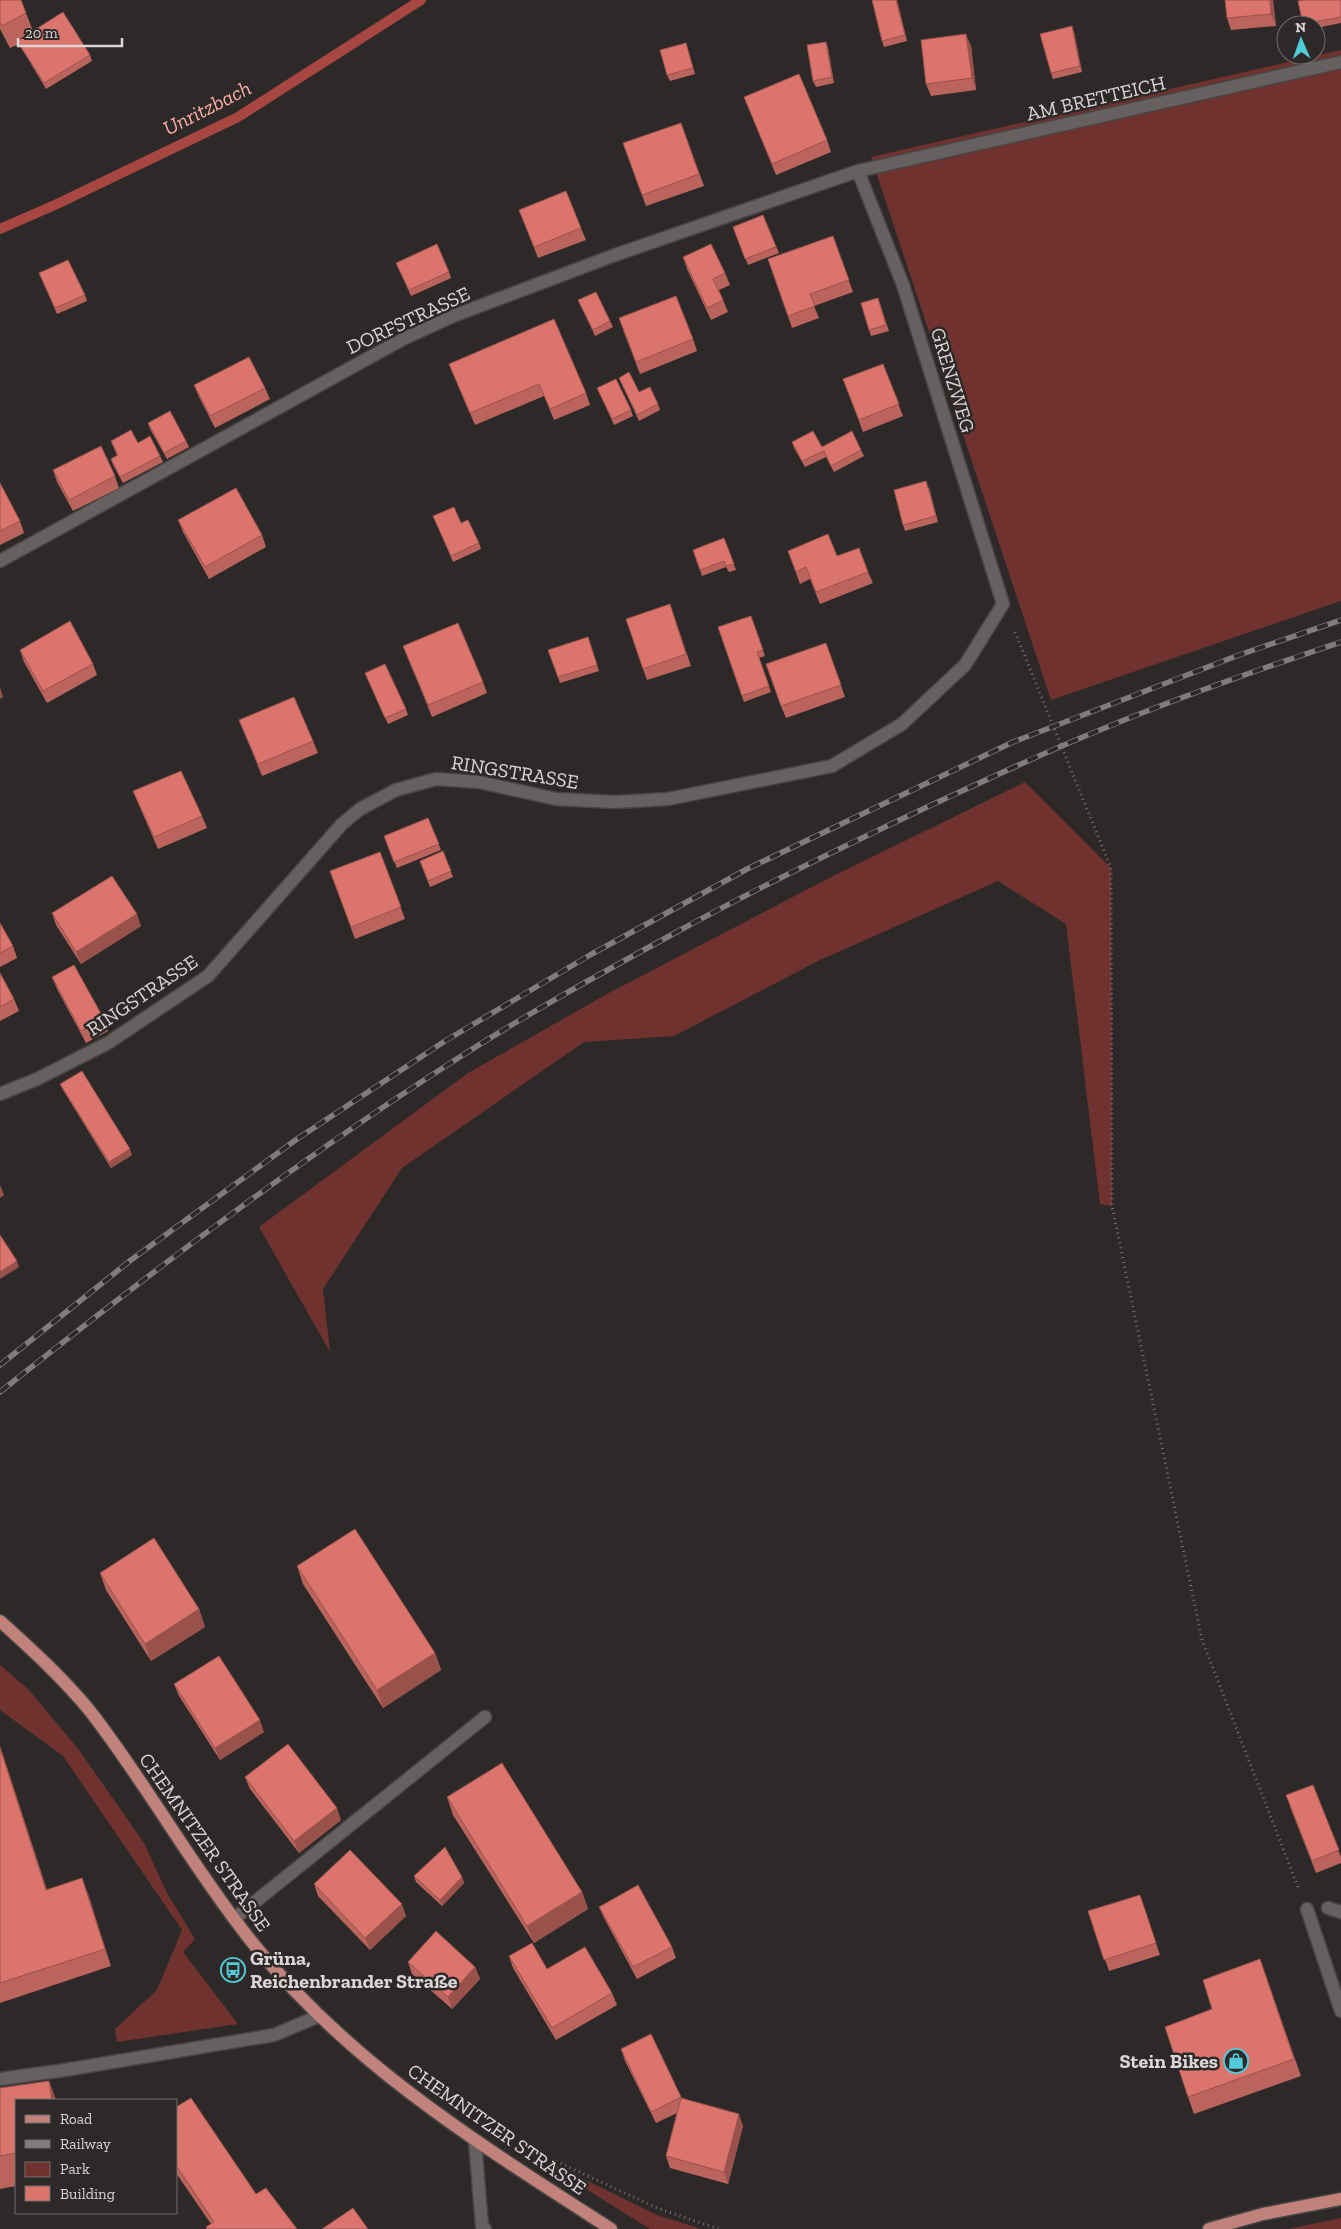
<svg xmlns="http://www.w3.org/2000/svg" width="1341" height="2229" viewBox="0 0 1341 2229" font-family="'Zilla Slab',serif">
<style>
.green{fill:#70322f}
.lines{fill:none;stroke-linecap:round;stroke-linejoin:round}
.stream{stroke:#a84742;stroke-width:10}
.minor-casing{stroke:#494544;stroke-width:15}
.major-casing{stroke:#494544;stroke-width:15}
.path{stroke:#777372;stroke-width:3;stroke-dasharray:1 4;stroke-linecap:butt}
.minor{stroke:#666160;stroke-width:12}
.major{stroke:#c1827c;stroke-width:12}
.rail-casing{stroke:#807c7b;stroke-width:5.5}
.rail{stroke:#2d2928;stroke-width:4;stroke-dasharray:11;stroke-linecap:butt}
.wall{fill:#bb645d}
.shaded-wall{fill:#99514c}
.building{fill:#da746c;stroke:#99514c}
.labels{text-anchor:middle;stroke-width:5;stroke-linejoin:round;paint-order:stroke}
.street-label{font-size:20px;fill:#d9d6d5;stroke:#2d2928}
.poi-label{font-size:20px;font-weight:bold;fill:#d9d6d5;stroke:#2d2928;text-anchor:start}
.water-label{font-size:21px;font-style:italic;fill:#feaea6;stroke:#2d2928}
</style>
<rect width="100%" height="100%" fill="#2d2928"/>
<g class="green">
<polygon points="1341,50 1341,601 1051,700 871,157"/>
<polygon points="1025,782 1111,868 1112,1206 1100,1204 1066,924 998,881 818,961 674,1036 584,1042 402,1168 323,1289 330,1352 259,1227 468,1073 607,994 833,876"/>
<polygon points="0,1665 28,1689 79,1750 144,1843 167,1893 195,1939 183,1952 238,2024 117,2042 115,2029 157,1990 182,1930 63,1756 0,1710"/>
<polygon points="541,2161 553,2164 657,2215 701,2229 650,2229"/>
<polygon points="1341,2218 1341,2229 1288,2229"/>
</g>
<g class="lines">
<polyline class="stream" points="0,229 57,204 238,117 421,0"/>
<defs>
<g id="minor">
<polyline points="0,561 403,339 453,316 615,255 858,171 1341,62"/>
<polyline points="0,1094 37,1079 108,1043 208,976 342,824 360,809 396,790 436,779 479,782 556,799 615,802 668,799 832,766 902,724 965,665 1003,604 903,285 858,171"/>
<polyline points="1328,1908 1341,1912"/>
<polyline points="1307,1909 1341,2011"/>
<polyline points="235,1918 485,1717"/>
<polyline points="0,2079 65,2070 274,2035 319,2016"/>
<polyline points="475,2141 482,2226 485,2229"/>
</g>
<g id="major">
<path d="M0,1621C31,1649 63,1678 90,1711C146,1783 191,1865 248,1937C346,2062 479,2144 611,2229"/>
<polyline points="1209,2229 1263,2214 1341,2199"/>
</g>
</defs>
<use href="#minor" class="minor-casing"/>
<use href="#major" class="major-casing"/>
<g class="path">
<polyline points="1015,632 1111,868 1112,1206 1202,1640 1298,1887"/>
<polyline points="547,2157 657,2208 719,2229"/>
</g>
<use href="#minor" class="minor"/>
<use href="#major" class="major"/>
<defs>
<g id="rail">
<polyline points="0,1365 131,1260 297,1139 445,1041 590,955 747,869 1013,742 1239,655 1341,620"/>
<path d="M0,1392C146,1276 294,1163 452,1062C523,1016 598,975 673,934C755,889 838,849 923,809C982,782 1040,754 1100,730C1179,697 1260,669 1341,642"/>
</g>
</defs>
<use href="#rail" class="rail-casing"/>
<use href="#rail" class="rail"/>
</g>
<g class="wall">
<polygon points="0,0 26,13 33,31 90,55 92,61 46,89 19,44 10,48 0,29"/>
<polygon points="897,0 907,41 884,47 882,41"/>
<polygon points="1273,0 1276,26 1231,30 1227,18"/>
<polygon points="1341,0 1341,23 1316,28 1316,25 1303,25 1298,1"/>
<polygon points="1072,26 1074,32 1082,72 1053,79 1051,73"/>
<polygon points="826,42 828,48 834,83 816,87 813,81"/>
<polygon points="686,43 695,74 670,81 667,75"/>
<polygon points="971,46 976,90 931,96 926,84"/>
<polygon points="744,97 827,140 831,152 776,175"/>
<polygon points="681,123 704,186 646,206 623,143"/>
<polygon points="519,210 581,228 586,240 538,258"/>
<polygon points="763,215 779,253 748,265 733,227"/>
<polygon points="833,236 853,292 814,306 819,318 792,328 768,259"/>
<polygon points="683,257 725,273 730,285 719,290 728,312 711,320 687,269"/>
<polygon points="396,263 449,272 451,278 411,296"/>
<polygon points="39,273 85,295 87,301 57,314"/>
<polygon points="578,300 610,321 613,327 595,336"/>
<polygon points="880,304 889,331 871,336 869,330"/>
<polygon points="623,330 693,339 697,351 640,374"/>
<polygon points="449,364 586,393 590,405 554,420 544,396 475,425"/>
<polygon points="883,364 903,416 863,432 843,379"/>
<polygon points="619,378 658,404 660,410 639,421"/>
<polygon points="194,385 265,388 270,399 215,428 199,397"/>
<polygon points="597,388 631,410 633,416 614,425"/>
<polygon points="148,423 186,441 189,447 167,459 150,429"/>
<polygon points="111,441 160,456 163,462 123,483 113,465 111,459 117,456"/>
<polygon points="792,442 822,447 861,450 864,456 834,472 826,457 805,467 794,448"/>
<polygon points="53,470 115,476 119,488 73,511 57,482"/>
<polygon points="0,483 20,521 24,533 0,545"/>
<polygon points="929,487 938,522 905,531 903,525"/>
<polygon points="433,516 461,523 479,543 481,549 453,562"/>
<polygon points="178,520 262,535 266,547 209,579 183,532"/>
<polygon points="724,538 736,570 729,572 726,567 702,576 693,550"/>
<polygon points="788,551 837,556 868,572 873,583 820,604 810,579 800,584"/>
<polygon points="674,616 691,666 647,680 643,669"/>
<polygon points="751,616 765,656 759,658 771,692 744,702 718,627"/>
<polygon points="588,637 599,671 560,683 548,650"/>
<polygon points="826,643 845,697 786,718 781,706"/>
<polygon points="403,646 483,682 487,693 432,717"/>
<polygon points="20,650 93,664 97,675 47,703 24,662"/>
<polygon points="365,673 406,709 408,715 388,724"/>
<polygon points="239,720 313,741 318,753 262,776"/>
<polygon points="133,791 202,816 207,828 158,849 138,803"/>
<polygon points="428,818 441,850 397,868 386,842"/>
<polygon points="443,851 453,877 430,887 420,861"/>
<polygon points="380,852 405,919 355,939 330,871"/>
<polygon points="52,913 141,926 81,964 56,925"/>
<polygon points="0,923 13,946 17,958 0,967"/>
<polygon points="0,973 14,999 19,1011 0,1021"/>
<polygon points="52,977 104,1019 108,1031 86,1043 57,989"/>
<polygon points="60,1084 132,1155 111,1168 63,1090"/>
<polygon points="297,1566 435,1653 441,1670 383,1708 303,1584"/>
<polygon points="100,1573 199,1609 205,1627 151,1661 106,1590"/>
<polygon points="174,1684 264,1732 220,1760 179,1696"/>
<polygon points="0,1746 47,1890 82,1878 111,1966 0,2003"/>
<polygon points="245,1777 341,1820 299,1853 250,1789"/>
<polygon points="1313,1785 1341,1857 1341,1863 1316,1873 1290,1807"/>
<polygon points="447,1797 582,1892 588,1909 534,1943 453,1815"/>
<polygon points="414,1876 462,1877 464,1883 442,1906 416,1882"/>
<polygon points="314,1884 406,1916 370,1950 318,1896"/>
<polygon points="1140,1895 1160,1955 1109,1971 1088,1911"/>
<polygon points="599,1907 672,1947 676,1958 637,1979 604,1918"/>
<polygon points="509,1956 612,1993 617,2005 556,2040 513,1968"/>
<polygon points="408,1962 475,1967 480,1979 452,2009 412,1974"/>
<polygon points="1266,1976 1301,2076 1194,2114 1188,2097 1212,2009"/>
<polygon points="651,2034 682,2099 743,2126 728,2184 670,2168 666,2156 677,2113 656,2123 625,2061 621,2049"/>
<polygon points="49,2081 56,2100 16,2100 16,2186 0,2189 0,2088"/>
<polygon points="176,2107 256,2194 297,2229 207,2229 206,2227 211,2224 176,2173"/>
</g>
<g class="shaded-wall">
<polygon points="896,0 897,0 907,41 905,35"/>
<polygon points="1270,0 1273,0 1276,26 1271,14"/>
<polygon points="1072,26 1074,32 1082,72 1080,66"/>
<polygon points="966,34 971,46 976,90 972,78"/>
<polygon points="826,42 828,48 834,83 832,77"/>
<polygon points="0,687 3,697 0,699"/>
<polygon points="137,914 141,926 81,964 76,952"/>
<polygon points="130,1149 132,1155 111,1168 109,1162"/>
<polygon points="0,1185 4,1195 0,1198"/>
<polygon points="17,1261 19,1267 0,1279 0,1272"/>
<polygon points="199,1609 205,1627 151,1661 145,1644"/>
<polygon points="435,1653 441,1670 383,1708 377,1690"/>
<polygon points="260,1720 264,1732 220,1760 215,1748"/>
<polygon points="0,1746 53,1908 0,1748"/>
<polygon points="337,1808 341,1820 299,1853 294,1841"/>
<polygon points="462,1877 464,1883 442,1906 440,1900"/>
<polygon points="82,1878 89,1896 111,1966 105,1949"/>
<polygon points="582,1892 588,1909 534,1943 527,1926"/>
<polygon points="402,1904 406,1916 370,1950 365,1938"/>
<polygon points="475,1967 480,1979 452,2009 448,1997"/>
<polygon points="49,2081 56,2100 52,2100"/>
<polygon points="739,2114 743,2126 728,2184 724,2172"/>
</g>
<g class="building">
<polygon points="0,0 21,0 26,13 2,26 0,22"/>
<polygon points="872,0 896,0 905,35 882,41"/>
<polygon points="1225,0 1270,0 1271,14 1227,18"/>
<polygon points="1304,0 1341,0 1341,17 1303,24 1298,1"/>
<polygon points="63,12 90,55 44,83 17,41"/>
<polygon points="1072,26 1080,66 1051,73 1040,34"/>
<polygon points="966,34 972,78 926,84 921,40"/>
<polygon points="826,42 832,77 813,81 807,45"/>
<polygon points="686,43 693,68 667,75 660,50"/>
<polygon points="799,74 827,140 772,164 744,97"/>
<polygon points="681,123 699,174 642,195 623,143"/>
<polygon points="566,191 581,228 534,247 519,210"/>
<polygon points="763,215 776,247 745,259 733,227"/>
<polygon points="833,236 849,280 810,294 815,306 788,316 768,259"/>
<polygon points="437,244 449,272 409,290 396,263"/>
<polygon points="711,244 725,273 713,279 723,300 707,308 683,257"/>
<polygon points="68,260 85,295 55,308 39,273"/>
<polygon points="596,292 610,321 593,330 578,300"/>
<polygon points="676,296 693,339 636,362 619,318"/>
<polygon points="878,298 886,325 869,330 861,303"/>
<polygon points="554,319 586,393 550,409 539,384 470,413 449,364"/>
<polygon points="249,357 265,388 210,416 194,385"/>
<polygon points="883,364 899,404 859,420 843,379"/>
<polygon points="629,372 639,392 650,387 658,404 637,415 619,378"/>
<polygon points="616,379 631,410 612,419 597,388"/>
<polygon points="170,411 186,441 164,453 148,423"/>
<polygon points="131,430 138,443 150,436 160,456 120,477 111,459 118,455 111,441"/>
<polygon points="813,431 822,447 852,431 861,450 831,466 824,451 802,461 792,442"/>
<polygon points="101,446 115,476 69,500 53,470"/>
<polygon points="926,481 936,516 903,525 894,490"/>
<polygon points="0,483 20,521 0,531"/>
<polygon points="236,488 262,535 205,567 178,520"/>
<polygon points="454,507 461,523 468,520 479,543 451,556 433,516"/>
<polygon points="828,534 837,556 859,548 868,572 816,592 806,567 796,572 788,551"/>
<polygon points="724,538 734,564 726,566 724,561 700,570 693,550"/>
<polygon points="670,604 686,654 643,669 626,619"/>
<polygon points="751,616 763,650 757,652 769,686 742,696 718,627"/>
<polygon points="70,621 93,664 43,691 20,650"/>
<polygon points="458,623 483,682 428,705 403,646"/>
<polygon points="588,637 597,665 558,677 548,650"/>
<polygon points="826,643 841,685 781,706 766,664"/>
<polygon points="385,664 406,709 385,718 365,673"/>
<polygon points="294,697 313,741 258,764 239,720"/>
<polygon points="181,771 202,816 154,837 133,791"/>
<polygon points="428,818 439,844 394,862 384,836"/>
<polygon points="443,851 451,871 428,881 420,861"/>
<polygon points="380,852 401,907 351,927 330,871"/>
<polygon points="112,876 137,914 76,952 52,913"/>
<polygon points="0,923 13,946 0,953"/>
<polygon points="74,965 104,1019 81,1031 52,977"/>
<polygon points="0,973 14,999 0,1007"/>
<polygon points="82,1071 130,1149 109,1162 60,1084"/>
<polygon points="0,1235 17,1261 0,1272"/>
<polygon points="355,1529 435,1653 377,1690 297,1566"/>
<polygon points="154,1538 199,1609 145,1644 100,1573"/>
<polygon points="219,1656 260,1720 215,1748 174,1684"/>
<polygon points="288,1744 337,1808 294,1841 245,1777"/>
<polygon points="0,1748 46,1890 82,1878 105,1949 0,1983"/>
<polygon points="502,1763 582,1892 527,1926 447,1797"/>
<polygon points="1313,1785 1339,1850 1312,1861 1286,1795"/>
<polygon points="445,1847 462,1877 440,1900 414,1876"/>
<polygon points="350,1850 402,1904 365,1938 314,1884"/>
<polygon points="638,1885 672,1947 633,1967 599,1907"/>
<polygon points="1140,1895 1156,1943 1104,1960 1088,1911"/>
<polygon points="436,1931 475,1967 448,1997 408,1962"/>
<polygon points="532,1943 547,1969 585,1947 612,1993 552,2028 509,1956"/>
<polygon points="1260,1959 1294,2059 1188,2097 1165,2027 1212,2009 1203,1980"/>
<polygon points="651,2034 681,2097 651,2112 621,2049"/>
<polygon points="49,2081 52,2100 16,2100 16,2153 0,2156 0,2088"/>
<polygon points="191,2098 256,2194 266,2188 297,2229 207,2229 206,2227 214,2222 176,2165 176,2107"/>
<polygon points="681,2098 739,2114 724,2172 666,2156"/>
<polygon points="353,2208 368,2229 322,2229"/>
</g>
<defs>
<symbol id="bus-ring" viewBox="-11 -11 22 22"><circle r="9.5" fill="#2d2928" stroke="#52cbd9" stroke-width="1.5"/><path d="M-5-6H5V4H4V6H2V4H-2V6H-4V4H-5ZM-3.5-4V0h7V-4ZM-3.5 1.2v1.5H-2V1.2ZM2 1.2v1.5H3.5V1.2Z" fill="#52cbd9"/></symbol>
<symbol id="shop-ring" viewBox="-11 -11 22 22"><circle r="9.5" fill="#2d2928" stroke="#52cbd9" stroke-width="1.5"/><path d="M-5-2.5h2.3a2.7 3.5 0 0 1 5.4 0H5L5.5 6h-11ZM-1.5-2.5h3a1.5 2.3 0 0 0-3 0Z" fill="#52cbd9"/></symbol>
</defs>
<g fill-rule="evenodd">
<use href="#bus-ring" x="219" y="1956" width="28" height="28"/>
<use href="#shop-ring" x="1222" y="2047" width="28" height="28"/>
</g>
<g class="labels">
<g class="street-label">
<text transform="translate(1096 98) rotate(-13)" y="7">AM BRETTEICH</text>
<text transform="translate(408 320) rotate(-25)" y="7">DORFSTRASSE</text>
<text transform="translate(953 380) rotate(73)" y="7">GRENZWEG</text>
<text transform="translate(515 772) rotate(9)" y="7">RINGSTRASSE</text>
<text transform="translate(142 995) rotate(-34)" y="7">RINGSTRASSE</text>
<text transform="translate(205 1842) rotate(55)" y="7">CHEMNITZER STRASSE</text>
<text transform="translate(497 2129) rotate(35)" y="7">CHEMNITZER STRASSE</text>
</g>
<g class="poi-label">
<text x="250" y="1965">Grüna,<tspan x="250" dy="23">Reichenbrander Straße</tspan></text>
<text x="1218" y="2068" text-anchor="end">Stein Bikes</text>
</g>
<g class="water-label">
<text transform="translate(207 108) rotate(-27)" y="7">Unritzbach</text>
</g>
</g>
<rect x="15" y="2099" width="162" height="115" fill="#2d2928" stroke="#726e6d"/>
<rect x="25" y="2115" width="25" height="8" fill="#c1827c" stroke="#726e6d"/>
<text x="60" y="2124" font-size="15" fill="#d9d6d5">Road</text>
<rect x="25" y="2140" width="25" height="8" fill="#807c7b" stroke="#726e6d"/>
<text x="60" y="2149" font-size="15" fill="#d9d6d5">Railway</text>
<rect x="25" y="2162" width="25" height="15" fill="#70322f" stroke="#726e6d"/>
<text x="60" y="2174" font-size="15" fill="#d9d6d5">Park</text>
<rect x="25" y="2186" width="25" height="15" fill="#da746c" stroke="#726e6d"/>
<text x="60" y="2199" font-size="15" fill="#d9d6d5">Building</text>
<g transform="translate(1301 40) rotate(358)"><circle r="24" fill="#2d2928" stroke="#726e6d"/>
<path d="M0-4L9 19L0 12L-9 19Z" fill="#52cbd9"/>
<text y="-8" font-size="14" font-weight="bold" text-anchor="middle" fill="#d9d6d5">N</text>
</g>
<path d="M18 38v8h104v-8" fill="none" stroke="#d9d6d5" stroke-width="2.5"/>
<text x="25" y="38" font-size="15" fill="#d9d6d5" stroke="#2d2928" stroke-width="4" paint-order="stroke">20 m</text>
</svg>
